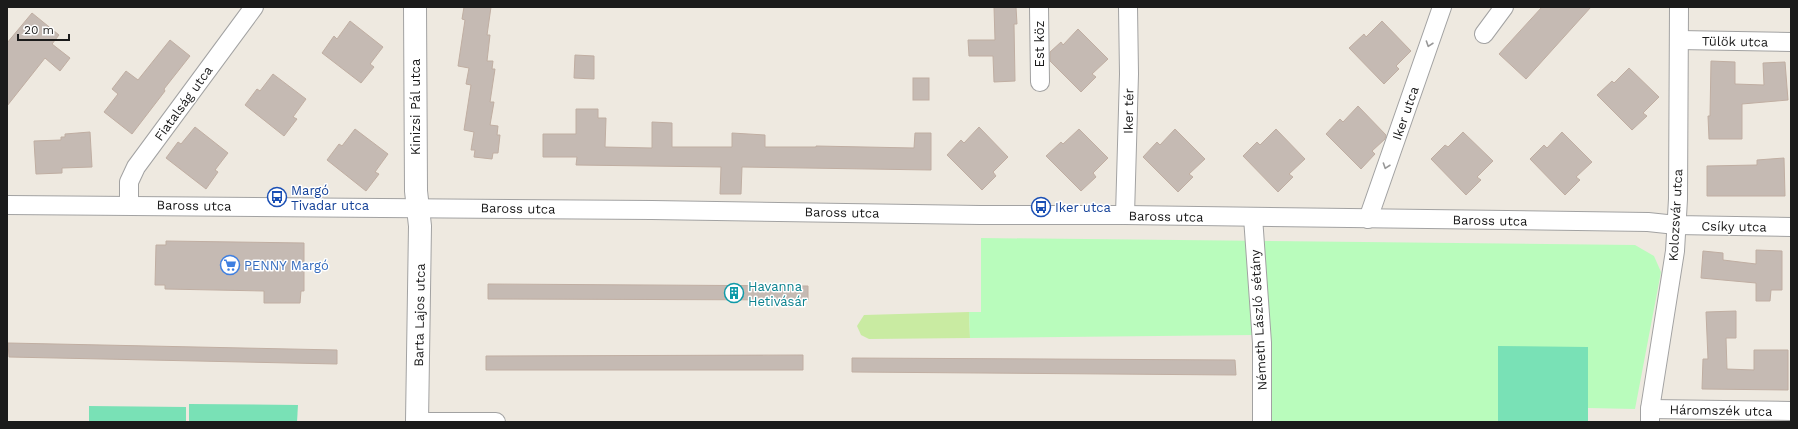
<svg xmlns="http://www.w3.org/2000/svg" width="1798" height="429" viewBox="0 0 1798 429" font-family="'Work Sans',sans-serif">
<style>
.grass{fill:#c9eba2}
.park{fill:#b9fcbc}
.pitch{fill:#79e1b6}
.building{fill:#c5bab3;stroke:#c0aea2}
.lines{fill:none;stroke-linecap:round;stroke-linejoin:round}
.minor-casing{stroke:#a2a2a2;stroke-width:20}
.tertiary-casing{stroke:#a2a2a2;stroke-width:24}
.minor{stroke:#fff;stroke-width:18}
.tertiary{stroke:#fff;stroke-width:22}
.oneway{stroke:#989898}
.labels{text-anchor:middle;stroke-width:3;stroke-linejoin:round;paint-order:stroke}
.street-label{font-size:13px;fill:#1b1b1b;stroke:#fff}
.transit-label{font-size:13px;fill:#164399;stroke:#fff;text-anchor:start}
.shop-label{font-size:13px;fill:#366cbe;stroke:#fff;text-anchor:start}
.culture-label{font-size:13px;fill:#0d838f;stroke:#fff;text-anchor:start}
</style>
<rect width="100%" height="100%" fill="#eee9e0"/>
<polygon class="grass" points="969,312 970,338 869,339 861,335 857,326 864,315"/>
<polygon class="park" points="981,238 1635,245 1654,256 1661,272 1635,409 1588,408 1588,347 1498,347 1498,422 1253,422 1253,335 970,338 969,312 981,312"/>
<g class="pitch">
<polygon points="1498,346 1588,347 1588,422 1498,422"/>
<polygon points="189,404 298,405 297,422 189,422"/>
<polygon points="89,406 186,407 186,422 89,422"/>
</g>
<g class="building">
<polygon points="464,7 491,7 487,35 490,35 487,61 493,61 492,69 495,69 490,102 494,102 490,125 498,126 497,135 500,135 498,153 493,153 492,159 474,157 475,150 471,150 474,132 464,130 471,85 466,84 469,68 458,66 465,20 462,19"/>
<polygon points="994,7 1016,7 1017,24 1014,24 1015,81 994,82 993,56 969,56 968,40 995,40"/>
<polygon points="1542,7 1591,7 1526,79 1499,54"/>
<polygon points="32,13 59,35 52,44 70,58 60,71 45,58 7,106 7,43"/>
<polygon points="350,21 383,47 370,64 374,67 361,83 322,53 334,36 337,39"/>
<polygon points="1382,21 1411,51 1396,66 1399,69 1384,84 1349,48 1364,34 1366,37"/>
<polygon points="1078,29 1108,59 1092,74 1096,77 1081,92 1050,61 1050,52 1061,42 1063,45"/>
<polygon points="170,40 190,56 164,89 165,91 132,134 104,112 118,94 112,89 126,71 138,80"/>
<polygon points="575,55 594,56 594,79 574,78"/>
<polygon points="1711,61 1735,62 1735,84 1764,85 1763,63 1785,62 1788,100 1742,104 1742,139 1709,139 1708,116 1710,116"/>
<polygon points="1629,68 1659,97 1643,113 1647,116 1632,130 1597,95 1612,81 1614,83"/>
<polygon points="273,74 306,99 293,117 297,119 284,136 245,105 257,89 260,91"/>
<rect x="913" y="78" width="16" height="22"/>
<polygon points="1358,106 1386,135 1385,139 1372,151 1375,154 1361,169 1326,134 1340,119 1343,122"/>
<polygon points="576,109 598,109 598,118 606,118 605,147 652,148 652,122 672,123 672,147 732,147 732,133 765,135 765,147 816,147 816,146 914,148 915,133 931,133 931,170 742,167 741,194 720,194 721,167 576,165 577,157 543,157 543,134 576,134"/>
<polygon points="195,127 228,153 215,170 218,172 206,189 166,158 178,142 181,144"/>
<polygon points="979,127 1008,157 993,172 996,176 982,190 947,155 961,140 964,143"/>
<polygon points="355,129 388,154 375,172 379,174 366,191 327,160 339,144 342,146"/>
<polygon points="1079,129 1108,158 1093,173 1096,177 1081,191 1046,156 1061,142 1063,144"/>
<polygon points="1175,129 1205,159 1189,174 1193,177 1178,192 1143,157 1157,142 1160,145"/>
<polygon points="1276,129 1305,159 1289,174 1293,177 1278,192 1243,156 1257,142 1260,145"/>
<polygon points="90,132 92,167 62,168 62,173 36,174 34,141 61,140 61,137 65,137 65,134"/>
<polygon points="1463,132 1493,161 1477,177 1481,180 1466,195 1431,159 1445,145 1448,147"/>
<polygon points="1562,132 1592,162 1576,177 1580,180 1565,195 1530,159 1544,145 1547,148"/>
<polygon points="1784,158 1785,196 1707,196 1707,166 1757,165 1757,160"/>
<polygon points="166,241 304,243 304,291 301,291 300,303 264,303 264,291 165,289 165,285 155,285 156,245 166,245"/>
<polygon points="1756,250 1782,251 1782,290 1771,290 1770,301 1756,301 1756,283 1701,278 1703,251 1723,253 1723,260 1756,264"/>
<polygon points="488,284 808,286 808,300 488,299"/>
<polygon points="1736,311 1736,338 1726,338 1727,369 1754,370 1754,350 1788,350 1788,390 1702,389 1703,359 1708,359 1706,312"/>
<polygon points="8,343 337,350 337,364 9,357"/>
<polygon points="803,355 803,370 486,370 486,356"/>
<polygon points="852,358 1235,360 1236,375 852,372"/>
</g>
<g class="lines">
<defs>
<g id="minor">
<polyline points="1039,7 1040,82"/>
<polyline points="1484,34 1504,7"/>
<polyline points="1679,40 1791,42"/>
<polyline points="7,205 652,210 980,215 1125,215 1648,222 1676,225 1791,227"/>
<polyline points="129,205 129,182 136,167 254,7"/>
<polyline points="1125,215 1129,74 1128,7"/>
<polyline points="1253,217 1262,343 1262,422"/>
<polyline points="1368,219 1442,7"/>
<polyline points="1650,409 1791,411"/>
<polyline points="417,422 496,422"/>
<polyline points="1650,422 1650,409 1675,251 1678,199 1679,7"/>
</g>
<polyline id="tertiary" points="415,7 416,191 420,226 417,422"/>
</defs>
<use href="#minor" class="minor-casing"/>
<use href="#tertiary" class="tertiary-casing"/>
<use href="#minor" class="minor"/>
<use href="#tertiary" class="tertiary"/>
</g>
<defs><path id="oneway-chevron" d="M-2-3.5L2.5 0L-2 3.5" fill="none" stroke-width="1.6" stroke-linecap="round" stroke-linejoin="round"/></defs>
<g class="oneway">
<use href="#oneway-chevron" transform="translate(1429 44) rotate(109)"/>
<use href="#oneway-chevron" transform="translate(1386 166) rotate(109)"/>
</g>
<defs>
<symbol id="bus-ring" viewBox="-11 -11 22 22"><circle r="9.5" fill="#fff" stroke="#1a4fb4" stroke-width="1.5"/><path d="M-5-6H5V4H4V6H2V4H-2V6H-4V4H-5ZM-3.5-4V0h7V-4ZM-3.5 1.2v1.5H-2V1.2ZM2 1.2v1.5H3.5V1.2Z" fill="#1a4fb4"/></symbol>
<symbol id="supermarket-ring" viewBox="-11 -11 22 22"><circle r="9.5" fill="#fff" stroke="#3f7fe0" stroke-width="1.5"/><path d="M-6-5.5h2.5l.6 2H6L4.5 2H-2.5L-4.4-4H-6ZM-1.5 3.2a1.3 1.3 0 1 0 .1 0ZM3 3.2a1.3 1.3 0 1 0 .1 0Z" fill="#3f7fe0"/></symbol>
<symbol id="building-ring" viewBox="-11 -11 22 22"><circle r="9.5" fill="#fff" stroke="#0f9aa8" stroke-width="1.5"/><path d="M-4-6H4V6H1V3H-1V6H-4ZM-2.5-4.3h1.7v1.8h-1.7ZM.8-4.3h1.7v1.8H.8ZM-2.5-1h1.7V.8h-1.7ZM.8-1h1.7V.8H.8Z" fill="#0f9aa8"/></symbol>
</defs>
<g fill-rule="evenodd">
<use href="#bus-ring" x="266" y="186" width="22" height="22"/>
<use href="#bus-ring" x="1030" y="196" width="22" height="22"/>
<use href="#supermarket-ring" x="219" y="254" width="22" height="22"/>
<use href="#building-ring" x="723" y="282" width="22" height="22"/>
</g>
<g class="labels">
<g class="street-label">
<text transform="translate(1735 41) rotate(1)" y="5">Tülök utca</text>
<text transform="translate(1039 44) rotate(-90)" y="5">Est köz</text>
<text transform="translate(183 103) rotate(-54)" y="5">Fiatalság utca</text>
<text transform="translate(415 107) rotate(-90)" y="5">Kinizsi Pál utca</text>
<text transform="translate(1128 111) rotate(-89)" y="5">Iker tér</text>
<text transform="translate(1405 113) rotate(-71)" y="5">Iker utca</text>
<text transform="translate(194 205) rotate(1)" y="5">Baross utca</text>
<text transform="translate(518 208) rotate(1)" y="5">Baross utca</text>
<text transform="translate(842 212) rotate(1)" y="5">Baross utca</text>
<text transform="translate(1675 215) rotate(-87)" y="5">Kolozsvár utca</text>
<text transform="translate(1166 216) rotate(1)" y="5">Baross utca</text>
<text transform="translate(1490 220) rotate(1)" y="5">Baross utca</text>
<text transform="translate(1734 226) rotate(1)" y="5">Csíky utca</text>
<text transform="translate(419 315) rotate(-89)" y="5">Barta Lajos utca</text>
<text transform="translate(1258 320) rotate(-93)" y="5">Németh László sétány</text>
<text transform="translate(1721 410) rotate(1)" y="5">Háromszék utca</text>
</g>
<g class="transit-label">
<text x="291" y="195">Margó<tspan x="291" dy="15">Tivadar utca</tspan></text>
<text x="1055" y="212">Iker utca</text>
</g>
<g class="shop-label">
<text x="244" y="270">PENNY Margó</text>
</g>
<g class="culture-label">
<text x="748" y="291">Havanna<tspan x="748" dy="15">Hetivásár</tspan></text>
</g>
</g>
<rect width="1798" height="429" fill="none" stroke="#1b1b1b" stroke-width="16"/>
<path d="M18 34v6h51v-6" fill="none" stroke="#1b1b1b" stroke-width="2"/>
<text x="24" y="34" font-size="12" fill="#1b1b1b" stroke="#ffffff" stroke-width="3" paint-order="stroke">20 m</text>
</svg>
